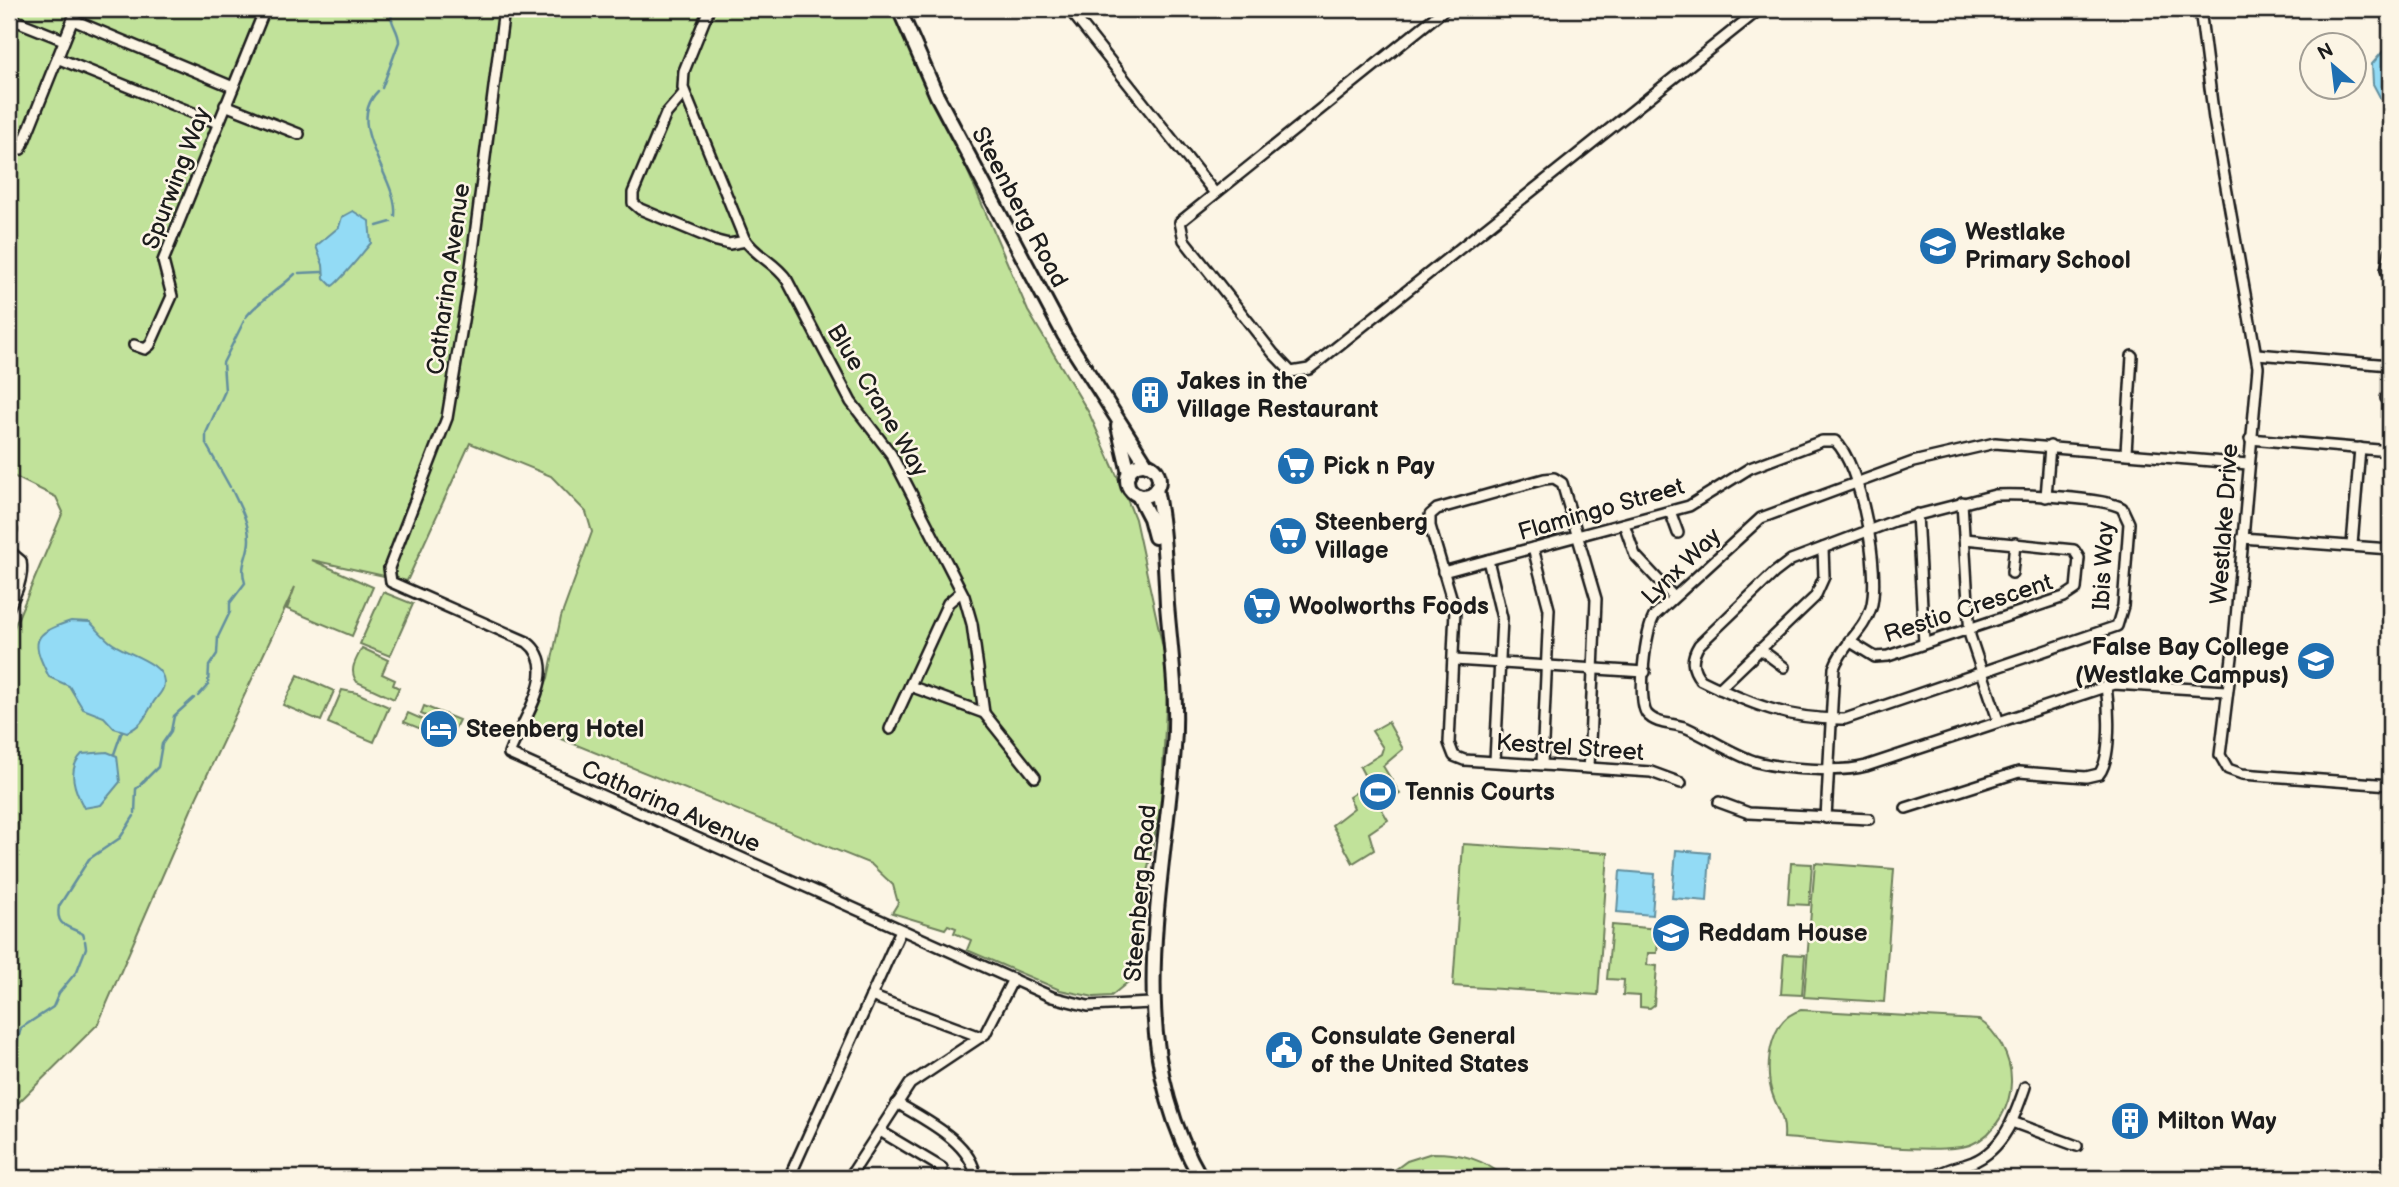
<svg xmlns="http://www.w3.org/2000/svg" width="2399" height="1187" viewBox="0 0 2399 1187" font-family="'Balsamiq Sans',sans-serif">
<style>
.green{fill:#c1e29a;stroke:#6e7f5b;stroke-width:2}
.water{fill:#93dbf5;stroke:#638f9e;stroke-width:2}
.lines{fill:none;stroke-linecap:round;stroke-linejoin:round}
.stream{stroke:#638f9e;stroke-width:2.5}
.minor-casing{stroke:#1c1c1c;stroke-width:14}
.major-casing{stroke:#1c1c1c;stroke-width:18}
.minor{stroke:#fcf5e5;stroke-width:9}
.major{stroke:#fcf5e5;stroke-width:12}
.labels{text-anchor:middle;stroke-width:5;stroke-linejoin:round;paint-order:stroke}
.street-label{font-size:24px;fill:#1c1c1c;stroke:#fcf5e5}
.poi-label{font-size:24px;font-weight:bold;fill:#1c1c1c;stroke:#fcf5e5;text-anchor:start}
</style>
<rect width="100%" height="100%" fill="#fcf5e5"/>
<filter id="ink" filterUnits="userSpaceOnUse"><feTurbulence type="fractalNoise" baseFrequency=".0143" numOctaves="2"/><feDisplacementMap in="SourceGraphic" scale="14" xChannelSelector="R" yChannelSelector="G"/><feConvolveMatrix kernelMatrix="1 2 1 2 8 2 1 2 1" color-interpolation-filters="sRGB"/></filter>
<g filter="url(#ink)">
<g class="green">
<polygon points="9,9 891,9 925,72 1028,311 1089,413 1125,494 1135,519 1168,671 1161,805 1137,920 1133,972 1128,982 1111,996 1094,997 1060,990 967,950 971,940 954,933 956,928 948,925 945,929 892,913 898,903 893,885 871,864 527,725 548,678 561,617 592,532 586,512 551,476 470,443 407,581 312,560 373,587 352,636 287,609 295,587 194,803 98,1024 9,1112 9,639 63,512 56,497 9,474"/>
<polygon points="383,592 413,604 390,656 360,644"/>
<path d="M362,648L388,660L382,674L395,680L393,685L399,688L394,699L357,682C348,670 356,660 362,648Z"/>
<polygon points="298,675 334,691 321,721 283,705"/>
<polygon points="342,690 357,693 389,707 374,742 328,723"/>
<polygon points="424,706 459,720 452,734 443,738 404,722 408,713 435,725 437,721 421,714"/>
<polygon points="1388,722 1403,749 1383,766 1400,794 1384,803 1381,808 1388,820 1369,833 1374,850 1353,863 1332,825 1354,808 1349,797 1369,784 1360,767 1381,754 1383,748 1372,731"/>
<polygon points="1463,844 1608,853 1598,995 1453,986"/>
<polygon points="1791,863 1812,864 1809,905 1788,904"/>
<polygon points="1815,863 1894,869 1884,1002 1804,997"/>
<polygon points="1612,925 1659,929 1657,953 1648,953 1647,965 1657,966 1654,1005 1650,1008 1640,1007 1640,996 1623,995 1624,980 1607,979"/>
<polygon points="1784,954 1805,955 1802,995 1781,994"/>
<path d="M1801,1010L1979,1020C1997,1031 2011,1058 2011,1079C2012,1104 1996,1134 1972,1144C1941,1157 1823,1140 1784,1138C1786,1113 1774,1107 1770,1085C1766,1059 1771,1018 1801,1010Z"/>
<path d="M1432,1153C1462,1153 1483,1159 1506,1178H1384L1407,1161Z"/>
</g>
<g class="water">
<polygon points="2390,43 2390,116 2373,84 2372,64"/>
<path d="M353,211L369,221L371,243C363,252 338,284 332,286L324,278L323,265L316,246L339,227L342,217Z"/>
<path d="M71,621L90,622C96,628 102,635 109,641C124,654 163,661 164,682C164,693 156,696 152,705C144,719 141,726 127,732L114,728L104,717L83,709L69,686L49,677C31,641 31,634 71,621Z"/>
<path d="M107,752L117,756L120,782L101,805L84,808C75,791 66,770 82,754Z"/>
<polygon points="1676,850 1710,853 1707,901 1672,898"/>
<polygon points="1620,871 1655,874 1652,915 1617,912"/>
</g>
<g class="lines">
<g class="stream">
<path d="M382,88L399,42C399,29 388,23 392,9"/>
<path d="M378,91C343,126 399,179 395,216"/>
<polyline points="377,226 391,222"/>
<polyline points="299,273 322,272"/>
<path d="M246,317C260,299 279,290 295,274"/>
<polyline points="230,487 206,444 206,433 225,391 223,363 244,321"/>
<path d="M198,696L208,685L209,666L217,654L218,637L230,612V603L245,583C239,563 249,557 249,539C249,522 239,505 232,490"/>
<polyline points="114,754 122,731"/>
<polyline points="135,813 136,789 158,767 162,744 171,731 174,716 194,698"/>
<path d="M84,937L83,934C69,926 55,927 59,906L89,859L120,838L134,816"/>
<polyline points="9,1071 21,1028 53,1007 59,993 77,971 86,948 85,941"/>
</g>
<defs>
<g id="minor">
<path d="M504,9L468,290L447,418L389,568L391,582L527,642C563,669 520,723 509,754L1052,997L1088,1006L1152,1003"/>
<path d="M709,9L684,71L683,88L744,238C755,256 775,262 787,280L851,402L891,454L964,596L972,624L984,713"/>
<polyline points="1069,9 1214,192"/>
<polyline points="1445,9 1180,222 1184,240 1273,353 1291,372 1309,369 1760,9"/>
<polyline points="2200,9 2214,119 2258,367 2234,641 2220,755 2228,769 2242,774 2390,785"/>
<polyline points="9,18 64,40"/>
<polyline points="73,20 233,87"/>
<polyline points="57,58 218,123"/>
<polyline points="684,93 666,114 633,193 633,203 640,209 717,241 729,244 746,241"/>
<polyline points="225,105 299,134"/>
<polyline points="21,149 77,9"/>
<polyline points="2390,252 2386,270 2390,282"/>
<polyline points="134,345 145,349 150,345 172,296 163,261 265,9"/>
<polyline points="2257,354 2390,365"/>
<polyline points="2386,398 2390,398"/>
<polyline points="2250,439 2390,451"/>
<polyline points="2126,452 2132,356"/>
<path d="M1995,495C2019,494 2104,497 2122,508L2129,523L2123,606L2117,626L1845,719C1789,720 1750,704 1701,680C1691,668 1691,658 1699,645L1774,573L1791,560L1894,521Z"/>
<polyline points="2046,497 2050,446"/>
<polyline points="1962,502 1970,636 1998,720"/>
<polyline points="1670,511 1678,533"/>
<polyline points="1917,514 1924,643"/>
<polyline points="1624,524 1635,555 1674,597"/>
<polyline points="9,528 12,530"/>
<polyline points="2242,538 2390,549"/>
<polyline points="2352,545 2360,448"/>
<polyline points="1533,548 1549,609 1542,764"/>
<path d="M9,551L21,561C24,577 16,593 9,607"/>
<polyline points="1488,560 1502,618 1495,761"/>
<path d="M1443,572L1689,506L1750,468L1822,441H1835C1861,464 1881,574 1871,608C1864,631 1842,645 1834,668L1826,818"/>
<polyline points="2012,573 2015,543"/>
<polyline points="1849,641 1875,657 1888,656 2064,597 2076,589 2079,558 2074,550 1965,539"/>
<polyline points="1760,649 1784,667"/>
<polyline points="1454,660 1645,672"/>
<polyline points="910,686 984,713 1035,777"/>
<polyline points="1719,689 1815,597 1824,577 1823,548"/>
<path d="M2226,691L2114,684L1866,766C1840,773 1780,769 1754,761C1731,753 1709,738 1687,728C1674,723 1656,725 1647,714C1637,701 1645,628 1655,615L1761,518L1913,462L1995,443L2248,464"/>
<polyline points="890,729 948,603 961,592"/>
<polyline points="1589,767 1596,599 1562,483 1554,478 1544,479 1437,509 1430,515 1430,526 1455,610 1449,743 1454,756 1464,760 1651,772 1681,783"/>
<polyline points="1719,802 1749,813 1869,819"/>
<path d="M1906,808L2019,772L2086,777L2099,774C2112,758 2109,706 2106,686"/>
<polyline points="871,996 981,1037"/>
<path d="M897,1103C925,1120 972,1142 976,1178"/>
<polyline points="2012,1122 2077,1146"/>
<polyline points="880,1131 942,1168"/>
<polyline points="789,1178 901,930"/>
<polyline points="849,1178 910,1084 985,1034 1013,979"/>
<path d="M1932,1178C1944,1169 1959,1167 1973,1162C2004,1149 2015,1116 2025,1087"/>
<polyline points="2187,1178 2221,1178"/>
</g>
<g id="major">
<polyline points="899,9 937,96 1064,335 1147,465"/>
<polyline points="1118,426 1129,473"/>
<circle cx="1143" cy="480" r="16"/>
<path d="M1156,489C1164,527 1165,566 1167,605C1171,652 1178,700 1174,748C1163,892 1122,1044 1201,1178"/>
<polyline points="1138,495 1150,518 1155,537"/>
</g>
</defs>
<use href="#minor" class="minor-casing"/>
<use href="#major" class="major-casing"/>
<use href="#minor" class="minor"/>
<use href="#major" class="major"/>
</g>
</g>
<defs>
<symbol id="school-disc" viewBox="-11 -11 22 22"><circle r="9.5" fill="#1f6fb2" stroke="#fcf5e5"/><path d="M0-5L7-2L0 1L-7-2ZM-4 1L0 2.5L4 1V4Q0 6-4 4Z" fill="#fff"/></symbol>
<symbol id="building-disc" viewBox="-11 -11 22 22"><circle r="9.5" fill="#1f6fb2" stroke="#fcf5e5"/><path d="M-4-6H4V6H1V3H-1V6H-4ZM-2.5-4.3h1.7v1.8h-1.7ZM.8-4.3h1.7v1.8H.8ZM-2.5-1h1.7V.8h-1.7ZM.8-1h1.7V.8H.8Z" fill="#fff"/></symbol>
<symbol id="supermarket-disc" viewBox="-11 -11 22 22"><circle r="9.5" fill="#1f6fb2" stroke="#fcf5e5"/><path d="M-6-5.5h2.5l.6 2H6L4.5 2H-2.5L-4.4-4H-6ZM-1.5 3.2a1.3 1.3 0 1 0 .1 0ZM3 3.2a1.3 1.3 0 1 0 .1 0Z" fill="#fff"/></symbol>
<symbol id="university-disc" viewBox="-11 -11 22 22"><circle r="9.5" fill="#1f6fb2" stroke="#fcf5e5"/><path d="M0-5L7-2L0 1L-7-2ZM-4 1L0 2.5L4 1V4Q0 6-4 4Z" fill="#fff"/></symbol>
<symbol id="hotel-disc" viewBox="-11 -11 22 22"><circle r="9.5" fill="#1f6fb2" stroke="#fcf5e5"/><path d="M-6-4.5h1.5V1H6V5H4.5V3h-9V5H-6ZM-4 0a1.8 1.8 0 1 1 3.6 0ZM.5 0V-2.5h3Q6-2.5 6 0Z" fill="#fff"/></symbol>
<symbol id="stadium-disc" viewBox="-11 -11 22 22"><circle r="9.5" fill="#1f6fb2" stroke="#fcf5e5"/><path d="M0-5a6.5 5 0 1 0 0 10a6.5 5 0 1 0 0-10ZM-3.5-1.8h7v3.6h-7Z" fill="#fff"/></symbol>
<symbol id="civic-disc" viewBox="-11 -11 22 22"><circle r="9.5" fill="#1f6fb2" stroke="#fcf5e5"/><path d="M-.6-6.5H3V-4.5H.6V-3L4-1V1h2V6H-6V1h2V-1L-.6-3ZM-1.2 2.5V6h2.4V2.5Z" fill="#fff"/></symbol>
</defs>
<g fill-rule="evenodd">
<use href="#school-disc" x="1916" y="224" width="44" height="44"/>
<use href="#building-disc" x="1128" y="373" width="44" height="44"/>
<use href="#supermarket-disc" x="1274" y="444" width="44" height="44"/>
<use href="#supermarket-disc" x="1266" y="514" width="44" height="44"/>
<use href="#supermarket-disc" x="1240" y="584" width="44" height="44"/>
<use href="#university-disc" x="2294" y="639" width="44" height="44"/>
<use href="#hotel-disc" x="417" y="707" width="44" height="44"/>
<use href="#stadium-disc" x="1356" y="770" width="44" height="44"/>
<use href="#school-disc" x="1649" y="911" width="44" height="44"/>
<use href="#civic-disc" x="1262" y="1028" width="44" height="44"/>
<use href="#building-disc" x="2108" y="1099" width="44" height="44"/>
</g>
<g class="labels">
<g class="street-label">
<text transform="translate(176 178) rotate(-69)" y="8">Spurwing Way</text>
<text transform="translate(1020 207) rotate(62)" y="8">Steenberg Road</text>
<text transform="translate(448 279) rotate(-82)" y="8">Catharina Avenue</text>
<text transform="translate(878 400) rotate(59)" y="8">Blue Crane Way</text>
<text transform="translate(1601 509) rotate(-16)" y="8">Flamingo Street</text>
<text transform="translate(2224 524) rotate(-86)" y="8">Westlake Drive</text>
<text transform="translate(1681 566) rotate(-44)" y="8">Lynx Way</text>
<text transform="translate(2103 566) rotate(-87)" y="8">Ibis Way</text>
<text transform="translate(1968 608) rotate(-18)" y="8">Restio Crescent</text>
<text transform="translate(1570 747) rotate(4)" y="8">Kestrel Street</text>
<text transform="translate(671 806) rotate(24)" y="8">Catharina Avenue</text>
<text transform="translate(1140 893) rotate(-85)" y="8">Steenberg Road</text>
</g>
<g class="poi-label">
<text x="1965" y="240">Westlake<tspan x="1965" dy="28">Primary School</tspan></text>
<text x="1177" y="389">Jakes in the<tspan x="1177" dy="28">Village Restaurant</tspan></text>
<text x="1323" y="474">Pick n Pay</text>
<text x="1315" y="530">Steenberg<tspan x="1315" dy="28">Village</tspan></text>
<text x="1289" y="614">Woolworths Foods</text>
<text x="2289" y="655" text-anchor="end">False Bay College<tspan x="2289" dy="28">(Westlake Campus)</tspan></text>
<text x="466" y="737">Steenberg Hotel</text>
<text x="1405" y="800">Tennis Courts</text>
<text x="1698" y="941">Reddam House</text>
<text x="1311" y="1044">Consulate General<tspan x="1311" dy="28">of the United States</tspan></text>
<text x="2157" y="1129">Milton Way</text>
</g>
</g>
<rect width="2399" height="1187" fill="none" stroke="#fcf5e5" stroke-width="35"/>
<rect x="18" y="18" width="2364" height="1152" fill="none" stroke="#1c1c1c" stroke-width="2.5" filter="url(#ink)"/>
<g transform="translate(2333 66) rotate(332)"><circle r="33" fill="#fcf5e5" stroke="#a29e95" stroke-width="2"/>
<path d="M0-5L12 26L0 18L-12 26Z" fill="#1f6fb2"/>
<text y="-10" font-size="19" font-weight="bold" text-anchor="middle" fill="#1c1c1c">N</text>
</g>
</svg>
